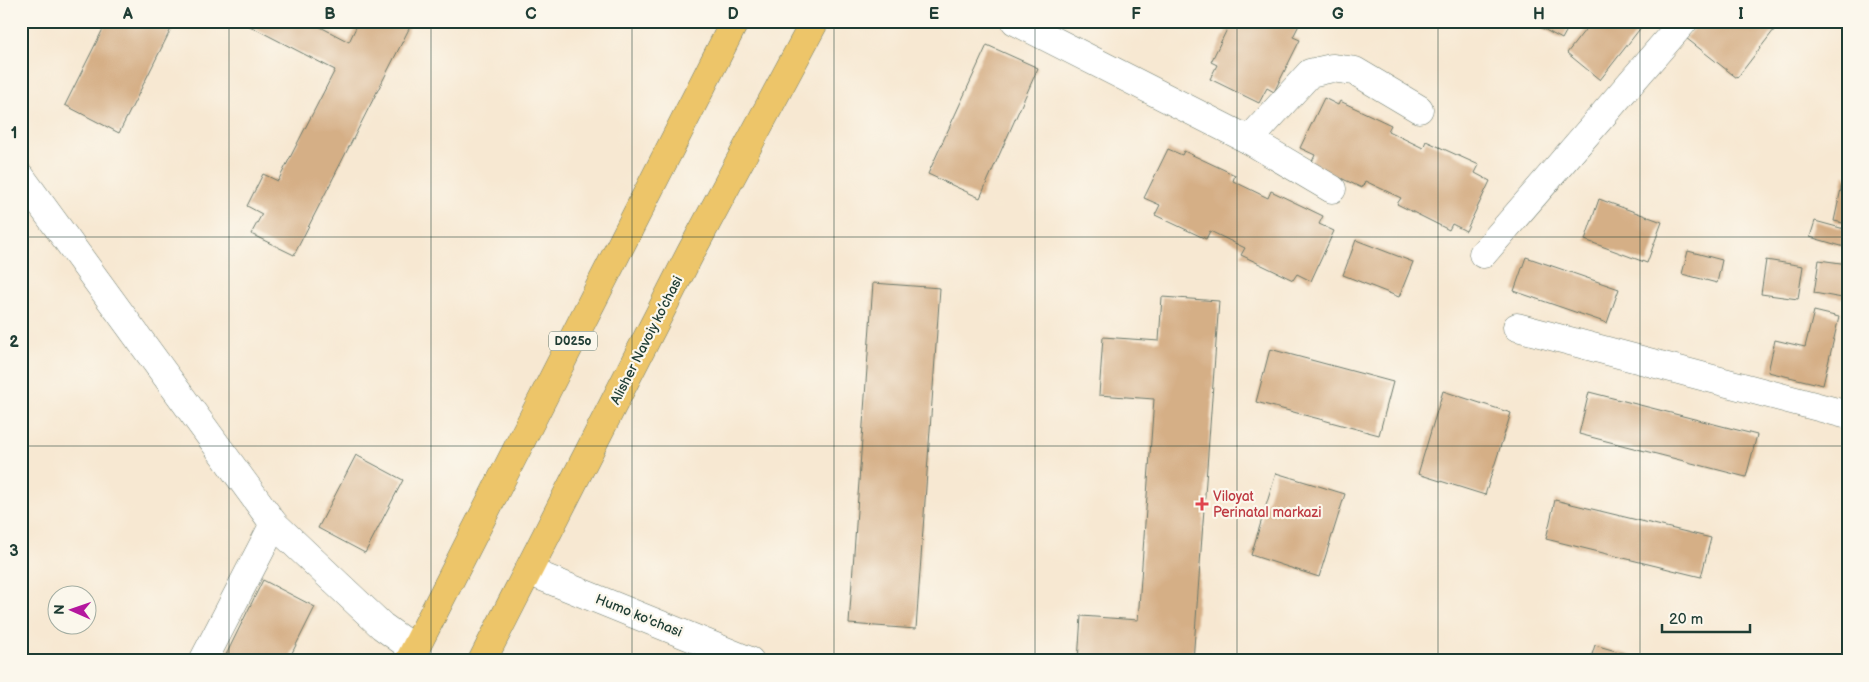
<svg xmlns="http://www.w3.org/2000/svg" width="1869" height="682" viewBox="0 0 1869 682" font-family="'Balsamiq Sans',sans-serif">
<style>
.building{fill:#d5af86}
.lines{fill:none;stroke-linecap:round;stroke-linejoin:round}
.minor-casing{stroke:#6b796b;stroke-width:29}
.major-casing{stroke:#6b796b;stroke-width:29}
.minor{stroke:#fff;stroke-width:28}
.major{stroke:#edc569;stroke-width:28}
.grid{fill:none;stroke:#1f3d34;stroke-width:1;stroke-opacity:0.55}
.health-dot{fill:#e0444e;stroke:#fbf7ec;stroke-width:2}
.labels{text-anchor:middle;stroke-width:4.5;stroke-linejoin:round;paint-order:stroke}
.shield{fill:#fbf7ec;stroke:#61756b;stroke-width:1}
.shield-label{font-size:12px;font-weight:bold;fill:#1f3d34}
.street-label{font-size:14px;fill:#1f3d34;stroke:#fbf7ec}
.health-label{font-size:14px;fill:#be3a42;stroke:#fbf7ec;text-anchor:start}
.neatline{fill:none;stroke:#1f3d34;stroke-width:2}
.grid-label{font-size:16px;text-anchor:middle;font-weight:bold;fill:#1f3d34}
</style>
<rect width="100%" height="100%" fill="#fbf7ec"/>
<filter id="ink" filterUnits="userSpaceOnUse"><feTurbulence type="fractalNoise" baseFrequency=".02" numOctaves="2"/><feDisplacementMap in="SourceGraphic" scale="10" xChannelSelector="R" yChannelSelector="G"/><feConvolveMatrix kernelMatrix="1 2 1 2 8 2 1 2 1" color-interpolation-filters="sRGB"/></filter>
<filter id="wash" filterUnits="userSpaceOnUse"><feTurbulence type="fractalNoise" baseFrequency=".0096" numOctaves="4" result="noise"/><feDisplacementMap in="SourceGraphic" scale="20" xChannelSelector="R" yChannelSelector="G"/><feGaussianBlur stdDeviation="1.12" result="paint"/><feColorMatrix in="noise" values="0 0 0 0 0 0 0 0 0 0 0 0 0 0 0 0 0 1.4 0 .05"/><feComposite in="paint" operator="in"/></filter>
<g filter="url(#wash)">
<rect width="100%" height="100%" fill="#f7e8d2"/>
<g id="blocks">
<g class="building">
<polygon points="107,21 175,21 119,133 65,105"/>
<polygon points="240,21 309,21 349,42 359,21 413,21 294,255 251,234 262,214 247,206 263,174 278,181 335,70"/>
<polygon points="1231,21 1301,21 1293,37 1300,40 1274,92 1267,88 1259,103 1210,79 1217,65 1211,62"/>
<polygon points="1529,21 1572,21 1562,39"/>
<polygon points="1592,21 1646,21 1600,80 1567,53"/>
<polygon points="1699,21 1763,21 1774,30 1737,78 1686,38"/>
<polygon points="987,45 1038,68 980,198 928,174"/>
<polygon points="1324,98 1338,105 1340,101 1391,125 1388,131 1423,148 1426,141 1479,165 1475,173 1490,181 1466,231 1452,224 1449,230 1397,204 1401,198 1365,181 1362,188 1311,164 1315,155 1300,148"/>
<polygon points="1168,149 1182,155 1184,151 1235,175 1233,181 1268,198 1271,191 1323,216 1319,224 1334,231 1311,281 1297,274 1293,280 1241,255 1245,248 1210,231 1206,239 1155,215 1160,205 1144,198"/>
<polygon points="1844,175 1848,176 1848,224 1834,221"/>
<polygon points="1599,199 1662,222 1647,263 1585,240"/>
<polygon points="1815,221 1848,230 1848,248 1810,237"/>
<polygon points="1356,240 1413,262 1399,297 1343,275"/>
<polygon points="1688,251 1722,260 1717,283 1682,274"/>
<polygon points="1526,257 1619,289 1607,323 1514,291"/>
<polygon points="1766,260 1803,266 1798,299 1761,294"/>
<polygon points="1819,260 1848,264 1848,299 1814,293"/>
<polygon points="873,283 940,288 916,629 849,624"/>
<polygon points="1162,297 1219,301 1193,661 1078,661 1081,616 1138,620 1154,399 1099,395 1103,337 1159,341"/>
<polygon points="1814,311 1839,317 1823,385 1768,372 1775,340 1805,347"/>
<polygon points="1270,349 1393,382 1379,435 1256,402"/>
<polygon points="1443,391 1511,413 1485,495 1418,474"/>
<polygon points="1589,392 1757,435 1746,477 1579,434"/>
<polygon points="356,455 403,480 365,553 318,528"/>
<polygon points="1276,473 1345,494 1319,577 1251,555"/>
<polygon points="1555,500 1711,538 1701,577 1546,539"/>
<polygon points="263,580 315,607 288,661 223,661"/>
<polygon points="1595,645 1647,660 1647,661 1590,661"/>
</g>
</g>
</g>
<g filter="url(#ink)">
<use href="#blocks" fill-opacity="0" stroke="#6b796b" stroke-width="1"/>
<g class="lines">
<defs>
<g id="minor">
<polyline points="1015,21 1249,140 1332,189"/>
<polyline points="1249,140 1310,73 1332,68 1355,71 1419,109"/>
<polyline points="21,177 274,524 382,626 415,650"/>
<polyline points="1483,254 1684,21"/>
<polyline points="1517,327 1848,415"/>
<polyline points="528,571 750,661"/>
<polyline points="203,661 274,524"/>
</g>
<g id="major">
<polyline points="409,661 735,21"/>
<polyline points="482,661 691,252 815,21"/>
</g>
</defs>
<use href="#minor" class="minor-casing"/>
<use href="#major" class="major-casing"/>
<use href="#minor" class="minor"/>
<use href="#major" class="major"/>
</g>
</g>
<path class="grid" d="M229,21V661M431,21V661M632,21V661M834,21V661M1035,21V661M1237,21V661M1438,21V661M1640,21V661M21,237H1848M21,446H1848"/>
<path class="health-dot" d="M1199.5 496.5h5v5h5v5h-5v5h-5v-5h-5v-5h5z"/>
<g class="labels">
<rect class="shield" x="549" y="331.5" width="48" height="19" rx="4"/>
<g class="shield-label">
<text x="573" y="345">D025o</text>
</g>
<g class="street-label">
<text transform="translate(646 340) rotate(-63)" y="5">Alisher Navoiy ko’chasi</text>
<text transform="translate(639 615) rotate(22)" y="5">Humo ko'chasi</text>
</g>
<g class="health-label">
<text x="1213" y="501">Viloyat<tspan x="1213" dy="16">Perinatal markazi</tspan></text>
</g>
</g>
<rect width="1869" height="682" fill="none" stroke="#fbf7ec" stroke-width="55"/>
<g transform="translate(72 610) rotate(272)"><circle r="24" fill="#fbf7ec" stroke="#a3ada2"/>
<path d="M0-4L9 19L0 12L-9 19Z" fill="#b5179e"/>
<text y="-8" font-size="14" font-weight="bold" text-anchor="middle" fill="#1f3d34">N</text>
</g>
<path d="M1662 624v8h88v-8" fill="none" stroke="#1f3d34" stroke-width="2.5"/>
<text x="1669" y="624" font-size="15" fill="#1f3d34" stroke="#fbf7ec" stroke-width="4" paint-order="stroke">20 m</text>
<rect x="28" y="28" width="1814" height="626" class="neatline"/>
<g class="grid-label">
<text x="128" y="19">A</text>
<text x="330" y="19">B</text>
<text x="531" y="19">C</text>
<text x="733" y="19">D</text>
<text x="934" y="19">E</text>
<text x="1136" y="19">F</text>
<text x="1338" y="19">G</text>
<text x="1539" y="19">H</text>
<text x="1741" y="19">I</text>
<text x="14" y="138">1</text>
<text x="14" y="347">2</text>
<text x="14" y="556">3</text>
</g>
</svg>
